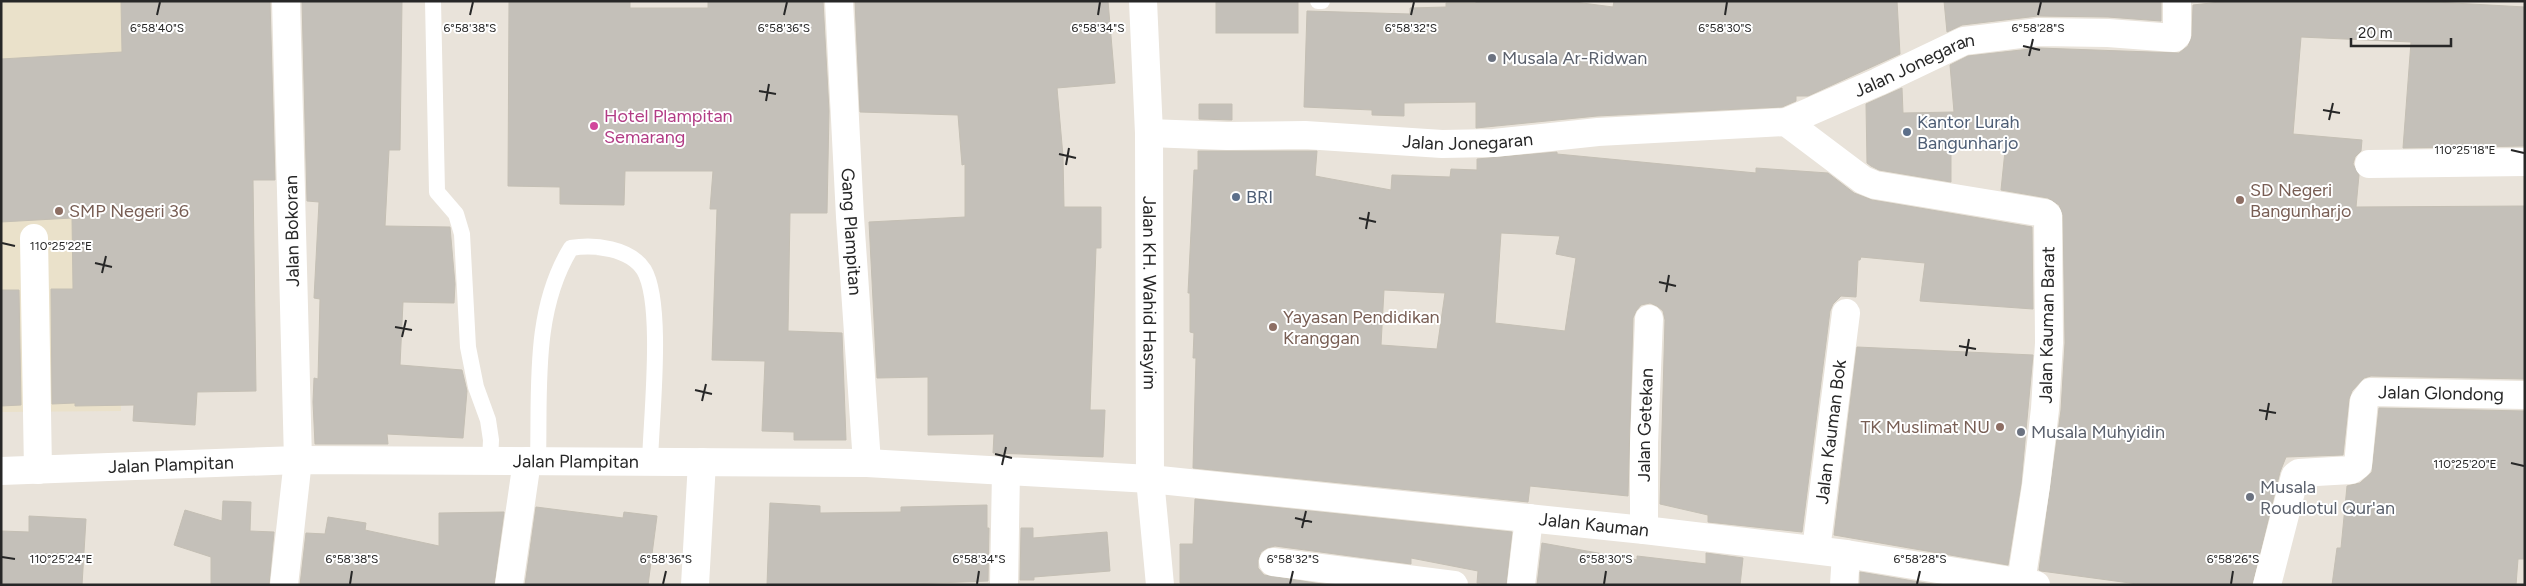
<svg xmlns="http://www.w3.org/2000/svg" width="2526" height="586" viewBox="0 0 2526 586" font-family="Figtree,sans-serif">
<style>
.education{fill:#eae1ca}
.building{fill:#c4c0b9;stroke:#c4bfb4;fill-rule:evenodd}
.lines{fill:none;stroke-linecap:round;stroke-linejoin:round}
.service{stroke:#fff;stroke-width:16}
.minor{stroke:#fff;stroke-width:28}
.tertiary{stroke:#fff;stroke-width:28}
.ticks{fill:none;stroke:#272727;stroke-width:2}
.worship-dot{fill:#6b7280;stroke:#fff;stroke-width:2}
.hotel-dot{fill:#d1479c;stroke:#fff;stroke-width:2}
.service-dot{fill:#5c6f8a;stroke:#fff;stroke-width:2}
.education-dot{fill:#8d6e63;stroke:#fff;stroke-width:2}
.labels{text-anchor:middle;stroke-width:4;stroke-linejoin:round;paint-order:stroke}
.worship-label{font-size:18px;fill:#5b616d;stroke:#fff;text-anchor:start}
.street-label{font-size:18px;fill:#272727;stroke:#fff}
.hotel-label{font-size:18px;fill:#b23c85;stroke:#fff;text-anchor:start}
.service-label{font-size:18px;fill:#4e5e75;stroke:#fff;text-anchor:start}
.education-label{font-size:18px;fill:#785e54;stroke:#fff;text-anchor:start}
.ticks-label{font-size:12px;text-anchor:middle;fill:#272727;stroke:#fff;stroke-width:4;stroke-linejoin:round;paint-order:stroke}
</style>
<rect width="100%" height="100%" fill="#e9e3da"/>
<polygon class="education" points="1,1 182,1 118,275 121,411 1,412"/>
<g class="building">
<polygon points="121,1 270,1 275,180 253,180 256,391 197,392 195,425 133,421 134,405 75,406 75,403 52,404 51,289 73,289 72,218 1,222 1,59 122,52"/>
<polygon points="302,1 402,1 400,150 389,150 385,226 450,227 455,284 454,303 403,302 400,365 462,370 467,391 463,438 387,434 388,444 315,444 313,402 314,378 318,379 320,299 314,298 319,202 307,201"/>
<polygon points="509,1 630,1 630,8 708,8 708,1 823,1 829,111 827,213 790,213 788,331 842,333 846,440 794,440 794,432 762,431 765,361 712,360 717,209 710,209 713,171 625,171 624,205 560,204 560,187 508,186"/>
<polygon points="855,1 1108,1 1115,83 1057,88 1063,156 1064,207 1101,207 1101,248 1096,248 1090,410 1105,410 1103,457 993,453 994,434 928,435 928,377 877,378 869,222 965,217 965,164 962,165 958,115 860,112"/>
<rect x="1216" y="1" width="82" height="32"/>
<polygon points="1476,1 1567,1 1613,7 1614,1 1897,1 1900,54 1808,96 1796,96 1796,101 1782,107 1597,116 1476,128 1476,102 1404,103 1404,116 1372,115 1372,110 1304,107 1307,11 1410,14 1410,8 1446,7 1446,3 1476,3"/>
<polygon points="1944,1 2161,1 2161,21 2108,17 2038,16 1962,25 1947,32"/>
<polygon points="2229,1 2417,1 2525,7 2525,146 2403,148 2411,42 2301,37 2293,134 2362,140 2361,151 2355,157 2353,164 2359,175 2356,207 2525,206 2525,379 2371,376 2364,378 2352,391 2349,399 2343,455 2286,457 2280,472 2252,585 2145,585 2041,571 2039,570 2061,410 2065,343 2063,215 2059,205 2048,198 2001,190 2006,141 1951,147 1951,182 1879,170 1871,166 1867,163 1866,104 1902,88 1903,113 1954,112 1950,65 1968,56 2039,48 2179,53 2188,46 2192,36 2193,5"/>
<polygon points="1199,104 1232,104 1232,120 1199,119"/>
<path d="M1198,151H1317L1315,176L1391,190L1392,175L1450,177L1451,169L1477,170V159L1557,152V154L1756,173V168L1828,173L1854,193L1872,200L2032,227L2033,309L1920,301L1925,263L1861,257L1860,260H1858L1856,297L1841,296L1833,304L1830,311L1802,532L1708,522V515L1660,504L1665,320L1663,311L1657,306L1650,303L1641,305L1636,311L1633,318L1628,496L1530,486L1528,502L1193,468L1196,358H1193L1194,333L1190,332V293H1188L1194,170H1198ZM1501,233L1560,236L1556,254L1576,258L1565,331L1495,323ZM1384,290L1445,293L1437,349L1381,345Z"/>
<polygon points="1,290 19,290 21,405 1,406"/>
<polygon points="1857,347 2033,355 2021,484 2008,565 1834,535"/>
<polygon points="2379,408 2525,411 2525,559 2518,559 2516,585 2332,585 2337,548 2341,548 2347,486 2360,483 2372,472"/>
<polygon points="1195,499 1512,532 1506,585 1477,583 1478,571 1411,558 1411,564 1275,546 1267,548 1261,552 1258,560 1258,568 1264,575 1328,585 1180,583 1180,544 1193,544"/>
<polygon points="223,501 251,502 250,531 274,532 269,585 211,585 211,557 174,545 185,510 222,521"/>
<polygon points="770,503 820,506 820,513 901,512 901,507 987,505 987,528 989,528 988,581 884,585 767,585"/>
<polygon points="536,507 623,518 624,512 657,516 648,585 525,585"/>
<polygon points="504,512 494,585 300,585 306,533 325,534 328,517 366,523 365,530 439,546 439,513"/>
<polygon points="29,516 86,519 82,585 1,585 1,531 29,532"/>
<polygon points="1021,528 1033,528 1033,538 1107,532 1110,571 1034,577 1034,580 1020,580"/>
<polygon points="1542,543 1637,560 1637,556 1706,564 1706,553 1743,558 1740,585 1537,585"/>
<polygon points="1860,572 1937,585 1860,585"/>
</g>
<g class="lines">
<g class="service">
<polyline points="433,1 437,192 456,214 462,234 468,347 476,387 488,420 491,440 490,460"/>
<polyline points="1318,1 1322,1"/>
<path d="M538,461C540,390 532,311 571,248C594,244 630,248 644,270C664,304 651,419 650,462"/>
</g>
<g class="minor">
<path id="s1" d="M839,1L850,217L867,463"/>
<polyline points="1786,122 1863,180 1875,185 2045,213 2048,216 2049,343 2045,409 2036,486 2021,582"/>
<path id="s2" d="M1149,133L1227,136L1305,135L1442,144L1494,143L1598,132L1786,122L1878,82L1964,41L2038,32L2108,33L2174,38L2177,35V1"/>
<polyline points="2369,164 2525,162"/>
<polyline points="34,238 38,470"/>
<path id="s3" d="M1644,530V443L1649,319"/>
<path id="s4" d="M1816,550L1846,313"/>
<polyline points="1273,562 1454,585"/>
<polyline points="284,585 298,460 286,1"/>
<polyline points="509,585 527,461"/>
<polyline points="695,585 702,462"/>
<polyline points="1004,585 1006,471"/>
<polyline points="1521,585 1529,518"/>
<polyline points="1844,585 1846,554"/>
<path id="s5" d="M2267,585L2295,476L2299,473L2351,470L2358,465L2364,401L2371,392L2525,395"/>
</g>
<g class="tertiary">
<path id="s6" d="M1143,1L1149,133L1150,479L1160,585"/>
<path id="s7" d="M1,471L298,460L867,463L1006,471L1150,479L1644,530L1846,554L2036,585"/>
</g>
</g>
<path class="ticks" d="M157,15L160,2M470,15L473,2M784,15L787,2M1098,15L1100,2M1411,15L1414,2M1725,15L1727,2M2038,15L2041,2M2023,46L2040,50M2029,56L2033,39M759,91L776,94M766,101L769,84M2323,110L2340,113M2329,120L2333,103M2511,150L2524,153M1059,154L1076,158M1066,165L1069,148M1359,218L1376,222M1366,229L1369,212M2,243L15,246M95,263L112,267M102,273L106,256M1659,282L1676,286M1666,292L1669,275M395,327L412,330M402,337L406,320M1959,346L1976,349M1966,356L1969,339M695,390L712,394M702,401L706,384M2259,410L2276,413M2266,420L2269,403M995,454L1012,458M2511,463L2524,466M1002,465L1006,447M1295,518L1312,522M1302,528L1306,511M2,557L15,559M350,584L352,571M663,584L666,571M977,584L979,571M1290,584L1293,571M1604,584L1606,571M1917,584L1920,571M2231,584L2233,571"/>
<g class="worship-dot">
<circle cx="1492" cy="58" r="5"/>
<circle cx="2021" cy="432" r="5"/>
<circle cx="2250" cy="497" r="5"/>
</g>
<circle class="hotel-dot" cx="594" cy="126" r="5"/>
<g class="service-dot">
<circle cx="1907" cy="132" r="5"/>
<circle cx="1236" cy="197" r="5"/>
</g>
<g class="education-dot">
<circle cx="2240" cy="200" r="5"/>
<circle cx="59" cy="211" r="5"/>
<circle cx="1273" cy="327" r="5"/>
<circle cx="2000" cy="427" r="5"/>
</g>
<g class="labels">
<g class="worship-label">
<text x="1502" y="64">Musala Ar-Ridwan</text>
<text x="2031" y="438">Musala Muhyidin</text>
<text x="2260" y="493">Musala<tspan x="2260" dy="21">Roudlotul Qur'an</tspan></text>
</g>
<g class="street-label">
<text dy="6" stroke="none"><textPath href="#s2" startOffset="779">Jalan Jonegaran</textPath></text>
<text dy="6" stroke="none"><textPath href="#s2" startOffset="319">Jalan Jonegaran</textPath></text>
<text transform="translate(292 231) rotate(-91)" y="6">Jalan Bokoran</text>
<text dy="6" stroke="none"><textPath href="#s1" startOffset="231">Gang Plampitan</textPath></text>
<text dy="6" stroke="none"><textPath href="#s6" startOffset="292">Jalan KH. Wahid Hasyim</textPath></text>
<text transform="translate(2047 325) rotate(-89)" y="6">Jalan Kauman Barat</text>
<text dy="6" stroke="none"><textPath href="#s5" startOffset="324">Jalan Glondong</textPath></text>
<text dy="6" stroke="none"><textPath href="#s3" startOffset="105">Jalan Getekan</textPath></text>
<text dy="6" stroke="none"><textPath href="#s4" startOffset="119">Jalan Kauman Bok</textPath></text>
<text dy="6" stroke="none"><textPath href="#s7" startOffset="575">Jalan Plampitan</textPath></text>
<text dy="6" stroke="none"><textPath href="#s7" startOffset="170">Jalan Plampitan</textPath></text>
<text dy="6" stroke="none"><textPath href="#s7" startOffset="1596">Jalan Kauman</textPath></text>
</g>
<g class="hotel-label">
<text x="604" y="122">Hotel Plampitan<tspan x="604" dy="21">Semarang</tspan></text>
</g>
<g class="service-label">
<text x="1917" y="128">Kantor Lurah<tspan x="1917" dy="21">Bangunharjo</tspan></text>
<text x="1246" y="203">BRI</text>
</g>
<g class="education-label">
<text x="2250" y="196">SD Negeri<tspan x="2250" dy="21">Bangunharjo</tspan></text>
<text x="69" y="217">SMP Negeri 36</text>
<text x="1283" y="323">Yayasan Pendidikan<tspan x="1283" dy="21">Kranggan</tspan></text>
<text x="1990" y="433" text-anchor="end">TK Muslimat NU</text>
</g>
</g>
<g class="ticks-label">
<text x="157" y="32">6°58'40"S</text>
<text x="470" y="32">6°58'38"S</text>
<text x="784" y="32">6°58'36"S</text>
<text x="1098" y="32">6°58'34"S</text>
<text x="1411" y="32">6°58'32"S</text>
<text x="1725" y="32">6°58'30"S</text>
<text x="2038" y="32">6°58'28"S</text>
<text x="2465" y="154">110°25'18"E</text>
<text x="61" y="250">110°25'22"E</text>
<text x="2465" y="468">110°25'20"E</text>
<text x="352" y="563">6°58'38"S</text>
<text x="666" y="563">6°58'36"S</text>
<text x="979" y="563">6°58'34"S</text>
<text x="1293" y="563">6°58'32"S</text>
<text x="1606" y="563">6°58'30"S</text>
<text x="1920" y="563">6°58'28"S</text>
<text x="2233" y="563">6°58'26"S</text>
<text x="61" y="563">110°25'24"E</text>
</g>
<rect width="2526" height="586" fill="none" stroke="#272727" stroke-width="5"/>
<path d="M2351 38v8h100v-8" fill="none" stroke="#272727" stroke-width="2.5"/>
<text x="2358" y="38" font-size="15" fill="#272727" stroke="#ffffff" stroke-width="4" paint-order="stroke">20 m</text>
</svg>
